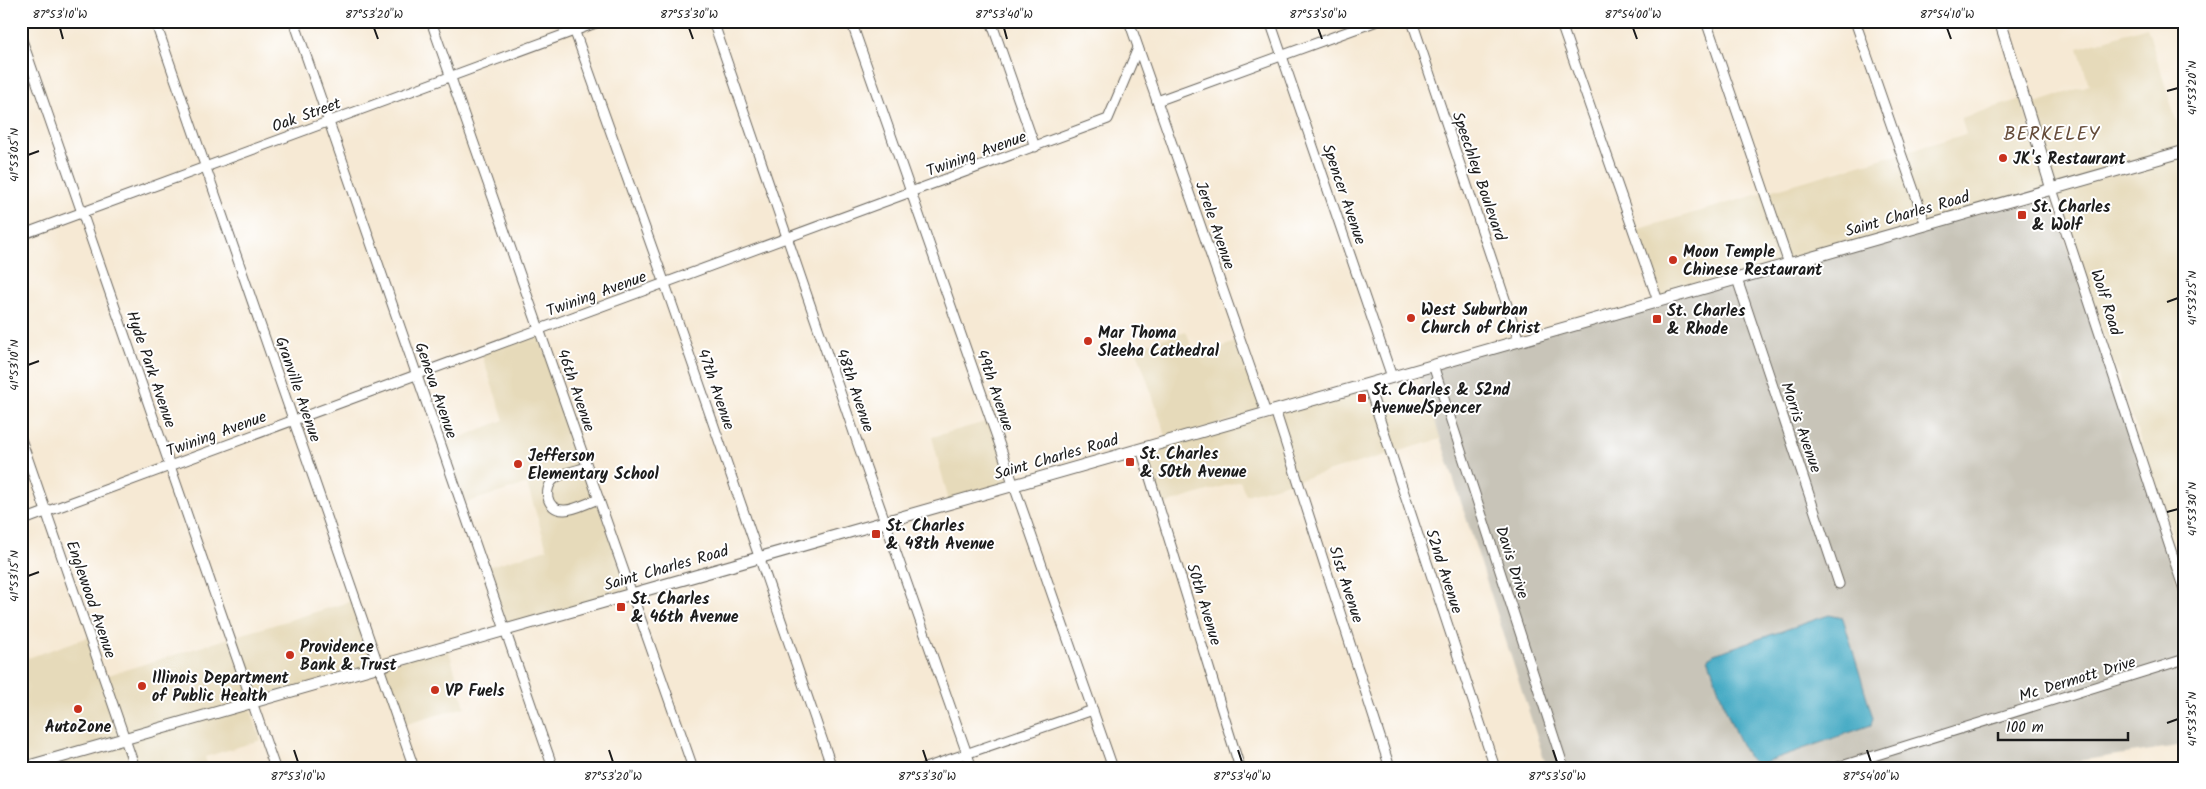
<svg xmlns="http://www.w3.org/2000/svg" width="2206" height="789" viewBox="0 0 2206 789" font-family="Kalam,sans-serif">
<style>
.built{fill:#e6daba}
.industrial{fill:#c8c4b8}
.water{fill:#43a9c3;stroke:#306270}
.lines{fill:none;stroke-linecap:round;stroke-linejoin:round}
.minor-casing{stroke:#68645c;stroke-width:11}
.major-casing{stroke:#68645c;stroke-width:13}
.minor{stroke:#fff;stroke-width:9}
.major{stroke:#fff;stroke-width:11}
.rail-casing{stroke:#1c1c1c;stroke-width:4.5}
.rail{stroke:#fff;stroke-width:2.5;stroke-dasharray:8;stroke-linecap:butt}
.ticks{fill:none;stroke:#1c1c1c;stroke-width:2}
.poi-dot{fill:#c8321e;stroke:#fff;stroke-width:2}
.labels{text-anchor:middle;stroke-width:4;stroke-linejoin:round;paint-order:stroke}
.street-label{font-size:16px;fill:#1c1c1c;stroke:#fff}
.poi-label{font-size:16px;font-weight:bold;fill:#1c1c1c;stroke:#fff;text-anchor:start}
.quarter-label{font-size:19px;letter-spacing:1px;fill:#664d3b;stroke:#fff}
.neatline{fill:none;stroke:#1c1c1c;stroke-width:2}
.ticks-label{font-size:12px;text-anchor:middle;fill:#1c1c1c}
</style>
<rect width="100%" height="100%" fill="#fff"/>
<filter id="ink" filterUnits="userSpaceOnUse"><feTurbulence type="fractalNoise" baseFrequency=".02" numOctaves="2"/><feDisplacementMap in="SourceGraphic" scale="10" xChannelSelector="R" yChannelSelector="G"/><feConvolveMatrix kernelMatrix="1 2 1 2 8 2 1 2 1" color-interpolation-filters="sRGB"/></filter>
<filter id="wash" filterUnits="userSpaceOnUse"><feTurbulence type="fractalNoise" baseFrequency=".0096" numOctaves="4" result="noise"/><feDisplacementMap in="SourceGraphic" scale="20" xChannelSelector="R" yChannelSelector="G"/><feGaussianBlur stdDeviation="1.12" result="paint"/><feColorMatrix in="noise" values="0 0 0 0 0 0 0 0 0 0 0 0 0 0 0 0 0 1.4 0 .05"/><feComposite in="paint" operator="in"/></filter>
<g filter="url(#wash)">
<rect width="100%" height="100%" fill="#f6e9d4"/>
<g class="built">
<polygon points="2147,27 2185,149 2054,186 2028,106 2089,85 2078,48"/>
<polygon points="2021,99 2048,187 1656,300 1632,231 1966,134 1961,118"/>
<polygon points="2185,154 2185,566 2184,567 2055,191"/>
<polygon points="1186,331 1195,357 1238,341 1262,411 1167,439 1136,348"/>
<polygon points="538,332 629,592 507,627 487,567 547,549 527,484 465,503 444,444 504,420 481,353"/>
<polygon points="1419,372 1441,439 1246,495 1240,481 1159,506 1141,450"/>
<polygon points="989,421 1010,483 949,501 932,437"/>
<polygon points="355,600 377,664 21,766 21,640 28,658 91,636 105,676"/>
<polygon points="448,647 465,707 400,726 378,667"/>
<polygon points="249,704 261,740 205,757 208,768 29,768"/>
</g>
<polygon class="industrial" points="2050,193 2155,509 2185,608 2185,745 2031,768 1547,768 1418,369"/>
<path class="water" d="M1829,615L1843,618L1873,718L1871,725L1760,764L1754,763C1736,747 1717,683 1708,658L1714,654Z"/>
</g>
<g filter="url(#ink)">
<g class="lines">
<defs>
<g id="minor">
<polyline points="155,21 414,768"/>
<polyline points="294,21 553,768"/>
<polyline points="431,21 693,768"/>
<polyline points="571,21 665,284 832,768"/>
<polyline points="713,21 863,459 972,768"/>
<polyline points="851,21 1113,768"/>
<polyline points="991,21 1035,147"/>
<polyline points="1129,21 1266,413"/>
<polyline points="1270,21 1392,377"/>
<polyline points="1412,21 1519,341"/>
<polyline points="1560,21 1658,301"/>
<polyline points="1706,21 1789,264"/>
<polyline points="1855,21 1926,225"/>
<polyline points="21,37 275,768"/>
<polyline points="1157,101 1377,21"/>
<polyline points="2052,189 2185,593"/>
<polyline points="21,235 601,21"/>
<polyline points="1737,279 1839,584"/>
<polyline points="1433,365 1564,768"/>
<polyline points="1368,384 1495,768"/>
<polyline points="1275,410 1390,768"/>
<polyline points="21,439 135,768"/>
<polyline points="1141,449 1240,768"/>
<path d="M587,467C578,470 566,472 557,477C542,486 545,511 565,510C575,510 589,502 599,499"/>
<polyline points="21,521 1108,119 1138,48"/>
<polyline points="925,768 1093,710"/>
<polyline points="1835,768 2185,659"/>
</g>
<g id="major">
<polyline points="2000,21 2052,189"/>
<polyline points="22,768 2185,151"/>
</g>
</defs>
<use href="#minor" class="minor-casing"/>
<use href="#major" class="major-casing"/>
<use href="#minor" class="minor"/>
<use href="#major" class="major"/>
<defs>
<polyline id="rail" points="2155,768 2185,762"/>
</defs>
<use href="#rail" class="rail-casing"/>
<use href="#rail" class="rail"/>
</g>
</g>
<path class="ticks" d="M60,28L63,39M374,28L378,39M689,28L693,39M1004,28L1007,39M1318,28L1322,39M1633,28L1637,39M1947,28L1951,39M2167,91L2178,88M28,155L39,151M2167,302L2178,298M28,365L39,361M2167,512L2178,509M28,576L39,572M2167,723L2178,719M294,750L298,762M609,750L613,762M923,750L927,762M1238,750L1242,762M1553,750L1557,762M1867,750L1871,762"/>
<g class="poi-dot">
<circle cx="2003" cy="158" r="5"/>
<rect x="2017" y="210" width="10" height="10" rx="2.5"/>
<circle cx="1673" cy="260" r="5"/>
<circle cx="1411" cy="318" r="5"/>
<rect x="1652" y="314" width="10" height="10" rx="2.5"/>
<circle cx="1088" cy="341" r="5"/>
<rect x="1357" y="393" width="10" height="10" rx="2.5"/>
<rect x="1125" y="457" width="10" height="10" rx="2.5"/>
<circle cx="518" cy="464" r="5"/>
<rect x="871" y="529" width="10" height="10" rx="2.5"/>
<rect x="616" y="602" width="10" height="10" rx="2.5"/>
<circle cx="290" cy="655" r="5"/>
<circle cx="142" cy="686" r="5"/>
<circle cx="435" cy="690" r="5"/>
<circle cx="78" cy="709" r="5"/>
</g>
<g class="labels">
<g class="street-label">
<text transform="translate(306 114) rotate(-20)" y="6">Oak Street</text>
<text transform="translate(976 153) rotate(-20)" y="6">Twining Avenue</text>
<text transform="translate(1480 176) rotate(71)" y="6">Speechley Boulevard</text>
<text transform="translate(1345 194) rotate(71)" y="6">Spencer Avenue</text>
<text transform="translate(1907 213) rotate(-16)" y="6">Saint Charles Road</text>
<text transform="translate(1216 225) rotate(71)" y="6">Jerele Avenue</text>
<text transform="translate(596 293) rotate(-20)" y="6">Twining Avenue</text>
<text transform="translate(2107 302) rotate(72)" y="6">Wolf Road</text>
<text transform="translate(152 369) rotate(71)" y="6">Hyde Park Avenue</text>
<text transform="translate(299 389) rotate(71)" y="6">Granville Avenue</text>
<text transform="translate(717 389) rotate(71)" y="6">47th Avenue</text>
<text transform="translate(437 390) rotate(71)" y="6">Geneva Avenue</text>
<text transform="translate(577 390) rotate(71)" y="6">46th Avenue</text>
<text transform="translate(856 390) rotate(71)" y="6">48th Avenue</text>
<text transform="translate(996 390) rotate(71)" y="6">49th Avenue</text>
<text transform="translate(1802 427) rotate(71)" y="6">Morris Avenue</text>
<text transform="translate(216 433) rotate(-20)" y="6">Twining Avenue</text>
<text transform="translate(1056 456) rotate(-16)" y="6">Saint Charles Road</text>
<text transform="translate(1513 562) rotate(72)" y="6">Davis Drive</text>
<text transform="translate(666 567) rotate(-16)" y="6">Saint Charles Road</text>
<text transform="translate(1445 571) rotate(72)" y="6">52nd Avenue</text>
<text transform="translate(1347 584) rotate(72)" y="6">51st Avenue</text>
<text transform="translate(92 599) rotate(71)" y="6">Englewood Avenue</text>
<text transform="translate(1205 604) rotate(73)" y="6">50th Avenue</text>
<text transform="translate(2077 678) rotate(-17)" y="6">Mc Dermott Drive</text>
</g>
<g class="poi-label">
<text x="2013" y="164">JK's Restaurant</text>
<text x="2032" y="212">St. Charles<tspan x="2032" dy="18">&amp; Wolf</tspan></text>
<text x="1683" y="257">Moon Temple<tspan x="1683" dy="18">Chinese Restaurant</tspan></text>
<text x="1421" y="315">West Suburban<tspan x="1421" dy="18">Church of Christ</tspan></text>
<text x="1667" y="316">St. Charles<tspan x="1667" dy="18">&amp; Rhode</tspan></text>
<text x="1098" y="338">Mar Thoma<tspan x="1098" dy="18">Sleeha Cathedral</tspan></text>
<text x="1372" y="395">St. Charles &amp; 52nd<tspan x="1372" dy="18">Avenue/Spencer</tspan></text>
<text x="1140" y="459">St. Charles<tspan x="1140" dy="18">&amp; 50th Avenue</tspan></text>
<text x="528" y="461">Jefferson<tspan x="528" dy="18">Elementary School</tspan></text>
<text x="886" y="531">St. Charles<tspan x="886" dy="18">&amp; 48th Avenue</tspan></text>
<text x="631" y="604">St. Charles<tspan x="631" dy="18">&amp; 46th Avenue</tspan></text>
<text x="300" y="652">Providence<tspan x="300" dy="18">Bank &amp; Trust</tspan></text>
<text x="152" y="683">Illinois Department<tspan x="152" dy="18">of Public Health</tspan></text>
<text x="445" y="696">VP Fuels</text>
<text x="78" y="732" text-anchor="middle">AutoZone</text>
</g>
<g class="quarter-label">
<text x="2052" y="140">BERKELEY</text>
</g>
</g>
<rect width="2206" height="789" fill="none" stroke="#fff" stroke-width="55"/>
<path d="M1998 732v8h130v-8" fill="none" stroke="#1c1c1c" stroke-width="2.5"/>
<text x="2006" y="732" font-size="15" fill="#1c1c1c" stroke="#ffffff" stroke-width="4" paint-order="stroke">100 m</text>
<rect x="28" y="28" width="2150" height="734" class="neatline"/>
<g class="ticks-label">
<text x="60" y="18">87°53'10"W</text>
<text x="374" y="18">87°53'20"W</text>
<text x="689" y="18">87°53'30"W</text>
<text x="1004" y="18">87°53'40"W</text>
<text x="1318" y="18">87°53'50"W</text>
<text x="1633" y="18">87°54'00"W</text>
<text x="1947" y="18">87°54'10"W</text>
<text transform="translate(2192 88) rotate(-90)" y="4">41°53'20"N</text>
<text transform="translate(14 155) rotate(-90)" y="4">41°53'05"N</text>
<text transform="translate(2192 298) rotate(-90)" y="4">41°53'25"N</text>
<text transform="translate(14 365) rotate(-90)" y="4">41°53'10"N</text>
<text transform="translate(2192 509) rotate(-90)" y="4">41°53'30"N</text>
<text transform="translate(14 576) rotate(-90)" y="4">41°53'15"N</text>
<text transform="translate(2192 719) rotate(-90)" y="4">41°53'35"N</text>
<text x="298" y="780">87°53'10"W</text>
<text x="613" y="780">87°53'20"W</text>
<text x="927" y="780">87°53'30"W</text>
<text x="1242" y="780">87°53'40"W</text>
<text x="1557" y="780">87°53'50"W</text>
<text x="1871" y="780">87°54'00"W</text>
</g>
</svg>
